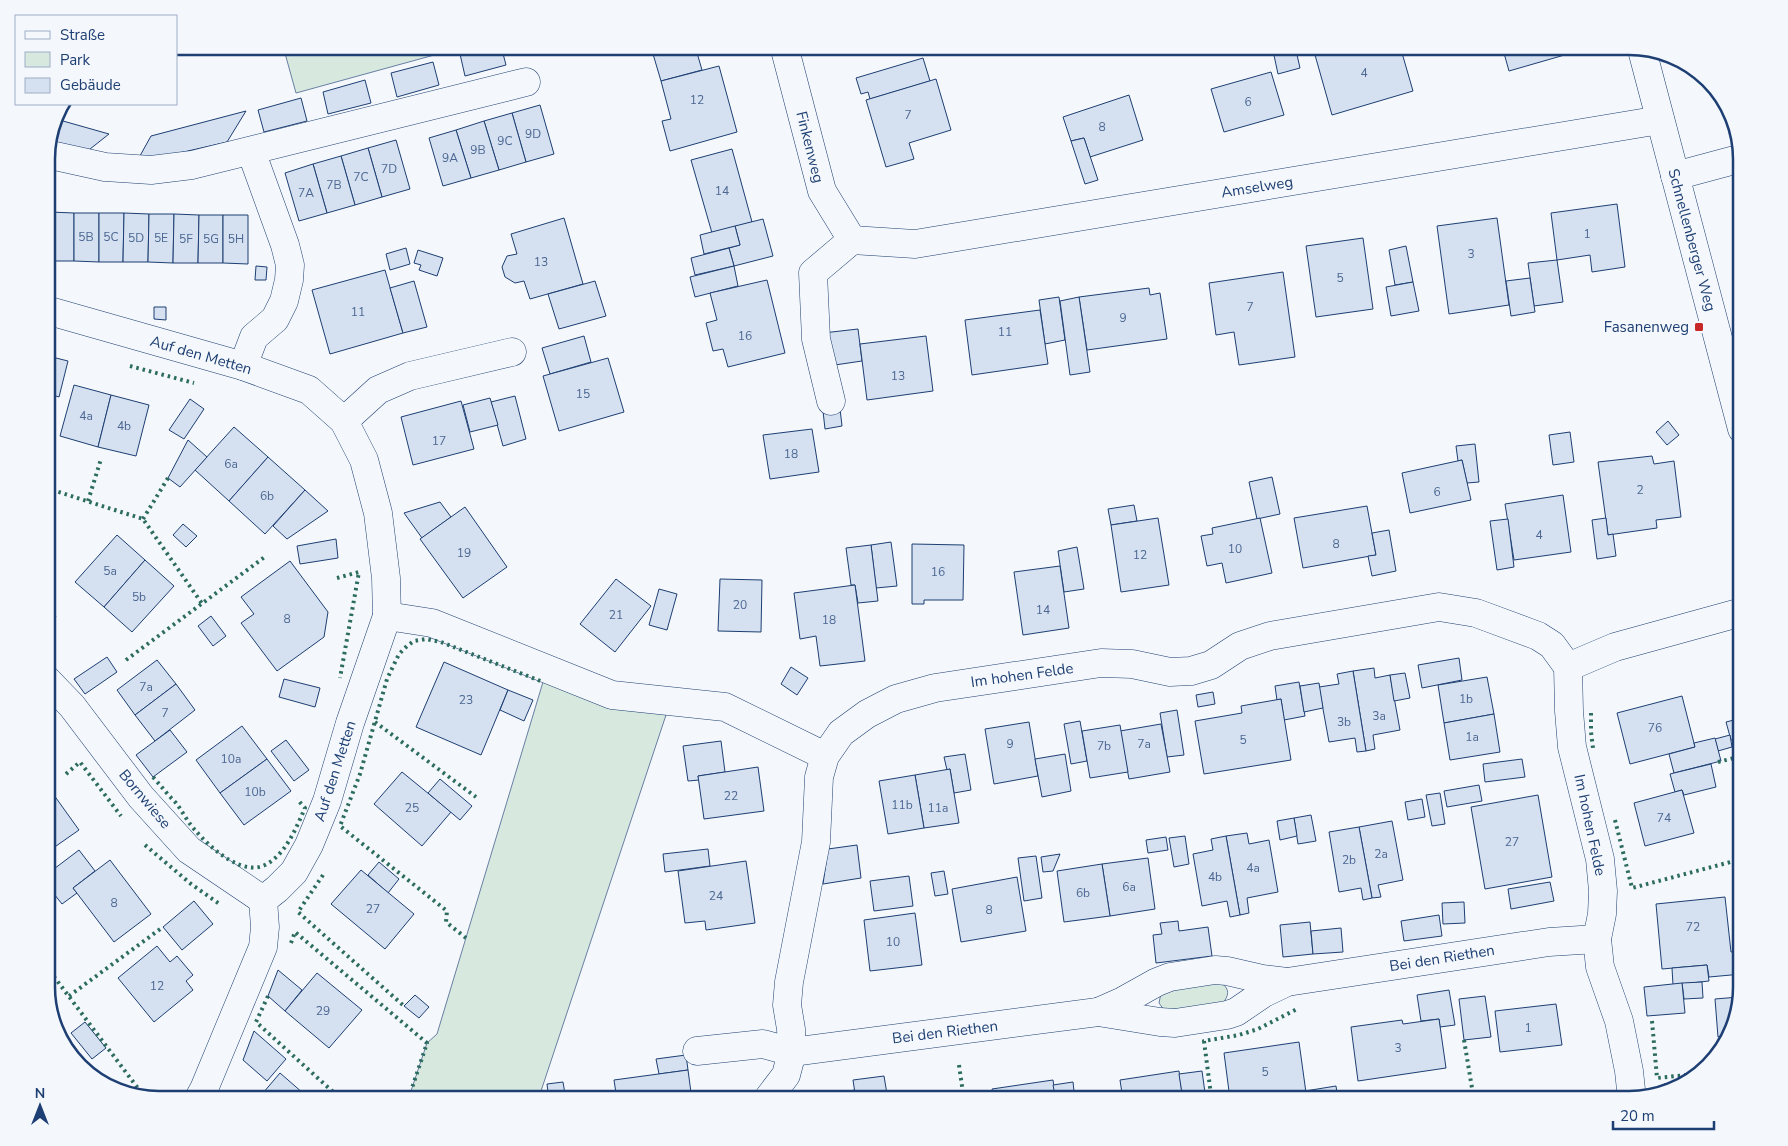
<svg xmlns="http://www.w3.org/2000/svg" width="1788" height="1146" viewBox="0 0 1788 1146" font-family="'Nunito Sans',sans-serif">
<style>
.green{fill:#d7e8df;stroke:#687fa3}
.building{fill:#d5e0f0;stroke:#1d3f73}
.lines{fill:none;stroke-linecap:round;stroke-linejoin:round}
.minor-casing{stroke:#1d3f73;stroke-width:29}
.minor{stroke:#f4f7fb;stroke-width:28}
.hedge{stroke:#2c6c60;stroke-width:4;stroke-dasharray:2.5 4;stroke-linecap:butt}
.poi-dot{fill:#c62828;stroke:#f4f7fb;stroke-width:2}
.labels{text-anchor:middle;stroke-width:4;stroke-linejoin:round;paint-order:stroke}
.number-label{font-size:12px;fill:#4b6792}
.street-label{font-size:15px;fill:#1d3f73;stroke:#f4f7fb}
.poi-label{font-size:15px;fill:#1d3f73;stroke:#f4f7fb;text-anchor:end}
.rim{fill:none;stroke:#1d3f73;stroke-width:2.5}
</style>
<rect width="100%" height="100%" fill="#f4f7fb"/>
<g class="green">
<polygon points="283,46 467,46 296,93"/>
<polygon points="543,682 606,704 668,709 538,1100 408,1100 427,1043 437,1034"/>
<path d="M1218,981C1231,988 1230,996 1220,1006L1164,1010L1159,1003L1161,993L1169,987Z"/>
</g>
<g class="building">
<polygon points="489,46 501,46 506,65 465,76 460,54"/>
<polygon points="682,46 695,46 702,70 661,81 653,54"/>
<polygon points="1272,46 1295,46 1300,68 1278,74"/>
<polygon points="1346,46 1400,46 1413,91 1332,115 1315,55"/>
<polygon points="1409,46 1440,46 1411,54"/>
<polygon points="1502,46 1566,46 1568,54 1509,71"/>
<polygon points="923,58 930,81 870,99 868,92 861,94 856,78"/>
<polygon points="433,62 439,85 397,97 391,73"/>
<polygon points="719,66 737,132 670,151 662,121 671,119 661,81"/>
<polygon points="1271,72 1284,115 1224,132 1211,89"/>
<polygon points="936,79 951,130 909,143 914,159 886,167 866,100"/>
<polygon points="365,80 371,103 328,114 323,92"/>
<polygon points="1129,95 1143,140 1090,157 1084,138 1071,141 1063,117"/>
<polygon points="301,98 307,121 264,132 258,110"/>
<polygon points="540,105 554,154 526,162 512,113"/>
<polygon points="246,111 227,142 136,163 151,136"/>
<polygon points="512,113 526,162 499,170 484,121"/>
<polygon points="63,121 109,134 85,153 48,143 51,131"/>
<polygon points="484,121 499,170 471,178 456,130"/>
<polygon points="456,130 471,178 443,186 429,138"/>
<polygon points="1084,138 1098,180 1085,184 1071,141"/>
<polygon points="396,140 410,189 382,197 368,148"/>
<polygon points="368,148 382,197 355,205 341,156"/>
<polygon points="732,149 752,222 712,233 691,160"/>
<polygon points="341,156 355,205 327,213 313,164"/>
<polygon points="313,164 327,213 299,221 285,173"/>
<polygon points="1617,204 1625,267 1592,272 1590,255 1557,260 1551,213"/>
<polygon points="50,212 74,213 74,261 49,261"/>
<polygon points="74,213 99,213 99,262 74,261"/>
<polygon points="99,213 124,213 123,262 99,262"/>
<polygon points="124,213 149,214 148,262 123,262"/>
<polygon points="149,214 174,214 173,263 148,262"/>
<polygon points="174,214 199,215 198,263 173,263"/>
<polygon points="199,215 223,215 223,263 198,263"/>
<polygon points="223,215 248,215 248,264 223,263"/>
<polygon points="564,218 583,284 530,299 524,281 515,283 505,277 502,267 507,256 517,254 511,234"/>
<polygon points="1497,218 1509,305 1449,314 1437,226"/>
<polygon points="763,219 773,256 734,266 729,248 740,245 735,226"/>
<polygon points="735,226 740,245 704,254 700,235"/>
<polygon points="1363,238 1373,309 1316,317 1306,246"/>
<polygon points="1406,246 1413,282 1395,285 1389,250"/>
<polygon points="406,248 410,264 390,270 386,254"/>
<polygon points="729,248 734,266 695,275 691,258"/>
<polygon points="418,250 443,258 437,276 419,270 421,265 414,263"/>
<polygon points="1557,260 1563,302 1534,306 1528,263"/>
<polygon points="256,266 267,267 266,280 255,280"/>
<polygon points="734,266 738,286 695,297 690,277"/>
<polygon points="385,270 403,333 330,354 312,290"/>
<polygon points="1283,272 1295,357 1239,365 1234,332 1216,335 1209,283"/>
<polygon points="1530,278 1535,312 1511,316 1506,281"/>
<polygon points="767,280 785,353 728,367 723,349 713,351 706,323 717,320 710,293"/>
<polygon points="414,281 427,327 403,333 390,288"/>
<polygon points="595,281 606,316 559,329 548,294"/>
<polygon points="1413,282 1419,311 1391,316 1386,287"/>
<polygon points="1149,288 1150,295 1160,293 1167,339 1087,350 1079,297"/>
<polygon points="1059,297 1065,340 1045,344 1039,300"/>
<polygon points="1079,297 1090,372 1070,375 1060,301"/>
<polygon points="154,307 166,307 166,320 154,319"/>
<polygon points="1040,310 1048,364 972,375 965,320"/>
<polygon points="858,329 862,361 828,366 823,333"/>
<polygon points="584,336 591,362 550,374 542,348"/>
<polygon points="926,336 933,391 867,400 860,344"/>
<polygon points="52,357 68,361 59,397 46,393 46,379"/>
<polygon points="46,358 52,359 46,379"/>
<polygon points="608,358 624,412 559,431 543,376"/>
<polygon points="74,385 111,395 98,447 60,436"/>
<polygon points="111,395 149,405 136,456 98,447"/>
<polygon points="515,396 526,439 503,446 491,402"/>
<polygon points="490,398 498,425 470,432 463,405"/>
<polygon points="190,399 204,409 184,439 169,430"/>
<polygon points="839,400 842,426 825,429 822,402"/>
<polygon points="461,401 474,449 413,465 401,417"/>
<polygon points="1668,421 1679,435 1667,445 1656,432"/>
<polygon points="234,427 268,457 229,501 195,470"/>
<polygon points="812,429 819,472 770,479 763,435"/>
<polygon points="1570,432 1574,462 1553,465 1549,435"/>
<polygon points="188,440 207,457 180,487 168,478"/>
<polygon points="1475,444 1479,482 1467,483 1462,460 1458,461 1456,446"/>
<polygon points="1652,456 1654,464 1674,461 1681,517 1656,520 1657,528 1608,535 1598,462"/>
<polygon points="268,457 305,490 265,534 229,501"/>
<polygon points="1462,460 1471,500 1410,513 1402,473"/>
<polygon points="1272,477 1280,514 1257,519 1249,482"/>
<polygon points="305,490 328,511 287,539 273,526"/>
<polygon points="1563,495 1571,552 1514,560 1505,504"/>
<polygon points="440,502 451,517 422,538 404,513"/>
<polygon points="1134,505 1137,521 1111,525 1108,509"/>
<polygon points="1367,506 1376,555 1303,568 1294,518"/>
<polygon points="465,507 507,567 463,598 420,539"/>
<polygon points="1158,518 1169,585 1121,592 1111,525"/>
<polygon points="1260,518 1272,573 1226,583 1222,563 1207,566 1201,536 1213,534 1212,528"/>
<polygon points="1606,518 1608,535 1613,534 1616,556 1597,559 1592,520"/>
<polygon points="1508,519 1514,567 1497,570 1490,521"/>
<polygon points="183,524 197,536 186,547 173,535"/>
<polygon points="1389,530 1396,571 1372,576 1368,556 1376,555 1372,533"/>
<polygon points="46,531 52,533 46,549"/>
<polygon points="117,535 145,560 104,607 75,582"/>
<polygon points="336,539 338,558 300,564 297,546"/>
<polygon points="891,542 897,586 876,588 871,545"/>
<polygon points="912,544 964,545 963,600 924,600 924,604 912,604"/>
<polygon points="871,545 878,601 858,603 855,585 851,585 846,548"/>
<polygon points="1077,547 1084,589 1064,592 1058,551"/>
<polygon points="145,560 174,586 132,632 104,607"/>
<polygon points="290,561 328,612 324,637 277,671 241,623 254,614 241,597"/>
<polygon points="1060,566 1069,628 1023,635 1014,572"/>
<polygon points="616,579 651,606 615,652 580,624"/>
<polygon points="720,579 762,580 761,632 718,631"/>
<polygon points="855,585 865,661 820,666 816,636 800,639 794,593"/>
<polygon points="659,589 677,594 667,630 649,625"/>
<polygon points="46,611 56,616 46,635"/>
<polygon points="211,616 226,636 213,646 198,626"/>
<polygon points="107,657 117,672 85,694 74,679"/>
<polygon points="1459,658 1462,680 1422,688 1418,665"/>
<polygon points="157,660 176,684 135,715 117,690"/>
<polygon points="444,662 508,690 481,755 416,727"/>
<polygon points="791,667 808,678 797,695 781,684"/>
<polygon points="1374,668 1375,678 1390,675 1400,730 1373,735 1375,749 1366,751 1353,671"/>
<polygon points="1353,671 1366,751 1357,752 1355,738 1329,742 1319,687 1339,684 1337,674"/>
<polygon points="1405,673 1410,698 1394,701 1390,675"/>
<polygon points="1487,677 1494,714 1444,723 1438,685"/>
<polygon points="284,679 320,688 315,707 279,697"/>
<polygon points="1299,682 1305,716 1284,720 1281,699 1277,700 1275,686"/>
<polygon points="1319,683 1323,708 1304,712 1300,686"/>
<polygon points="176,684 195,710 155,741 135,715"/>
<polygon points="508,690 533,700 524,721 500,710"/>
<polygon points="1213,692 1215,704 1198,707 1196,695"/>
<polygon points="1682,696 1695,747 1630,764 1617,713"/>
<polygon points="1281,699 1291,760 1204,774 1195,721 1242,713 1241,706"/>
<polygon points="1177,710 1184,755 1167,757 1160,713"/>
<polygon points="1494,714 1500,752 1450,760 1444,723"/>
<polygon points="1742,718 1742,737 1731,740 1726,722"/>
<polygon points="1080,721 1087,761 1071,764 1064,724"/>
<polygon points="1029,722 1038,776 994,784 985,729"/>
<polygon points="1161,724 1170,772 1129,779 1120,731"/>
<polygon points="1120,725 1128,772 1090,778 1082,731"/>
<polygon points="242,726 267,759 220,793 196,760"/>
<polygon points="170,730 187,752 153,777 136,755"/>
<polygon points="1730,735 1732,747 1718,751 1715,739"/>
<polygon points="1715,738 1721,761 1674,773 1669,754 1695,747 1694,743"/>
<polygon points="286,740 309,770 294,781 271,751"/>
<polygon points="721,741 725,772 698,776 699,780 688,781 683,746"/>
<polygon points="965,754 971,790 954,793 950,769 947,770 944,757"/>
<polygon points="1065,754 1071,791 1042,797 1035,759"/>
<polygon points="46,758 54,768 46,774"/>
<polygon points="267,759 291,791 244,825 220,793"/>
<polygon points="1522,759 1525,777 1485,782 1483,764"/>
<polygon points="1711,764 1716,787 1684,795 1682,790 1675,792 1670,774"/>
<polygon points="758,767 764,811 704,819 698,776"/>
<polygon points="950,769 959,823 924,828 915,775"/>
<polygon points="402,772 451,812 422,846 374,804"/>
<polygon points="915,775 924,828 888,834 879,781"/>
<polygon points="440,779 472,806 460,820 428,793"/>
<polygon points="46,784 79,830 46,853"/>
<polygon points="1479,785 1482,801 1447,807 1444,791"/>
<polygon points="1682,790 1694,833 1645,846 1634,803"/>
<polygon points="1440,793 1445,824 1432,826 1426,795"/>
<polygon points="1538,795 1552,877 1485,889 1471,807"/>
<polygon points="1422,799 1425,817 1408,820 1405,802"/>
<polygon points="1311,815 1316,841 1298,844 1294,818"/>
<polygon points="1294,818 1297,836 1280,840 1277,821"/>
<polygon points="1392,821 1403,880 1378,885 1381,897 1372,898 1359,827"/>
<polygon points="1359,827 1372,898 1363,900 1361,888 1339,892 1329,832"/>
<polygon points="1247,833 1249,844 1269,840 1278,892 1247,898 1249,913 1240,915 1226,836"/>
<polygon points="1185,836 1189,864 1174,867 1169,838"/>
<polygon points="1226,836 1240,915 1230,917 1227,901 1202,906 1193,854 1213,850 1211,839"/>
<polygon points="1166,837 1168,850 1148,853 1146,840"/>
<polygon points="857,845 861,878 823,884 828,849"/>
<polygon points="708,849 710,866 665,872 663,854"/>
<polygon points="79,850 95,871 73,888 77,893 62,904 46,884 46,875"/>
<polygon points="1060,854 1053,871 1043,872 1041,857"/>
<polygon points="1036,856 1042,898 1024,901 1018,858"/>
<polygon points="1148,858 1155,909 1110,916 1102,864"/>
<polygon points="110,860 151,914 114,942 73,888"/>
<polygon points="746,861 755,923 706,930 705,921 685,923 678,871"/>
<polygon points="379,862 399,879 388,893 368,875"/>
<polygon points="1102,864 1110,916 1064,922 1057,871"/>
<polygon points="361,870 414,914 385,949 331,904"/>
<polygon points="944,871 948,894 935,896 931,873"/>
<polygon points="909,876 913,906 874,911 870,881"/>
<polygon points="1017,877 1026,931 961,942 952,889"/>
<polygon points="1550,882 1554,901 1511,909 1508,889"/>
<polygon points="1725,897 1731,952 1742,951 1742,974 1709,977 1707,965 1662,969 1656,904"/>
<polygon points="194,901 213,924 182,950 163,927"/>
<polygon points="1464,902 1465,923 1443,924 1442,903"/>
<polygon points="915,913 922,965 870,971 864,920"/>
<polygon points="1439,915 1442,936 1404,941 1401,921"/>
<polygon points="1178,921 1179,931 1208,927 1212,956 1156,963 1153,935 1162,934 1160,923"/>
<polygon points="1310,922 1313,954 1283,957 1280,925"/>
<polygon points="1341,928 1343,952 1313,954 1311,931"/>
<polygon points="157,946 170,962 177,956 193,975 186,981 193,990 154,1022 118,978"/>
<polygon points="1707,965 1709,981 1673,985 1672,968"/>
<polygon points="278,970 302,990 285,1011 268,996"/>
<polygon points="317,973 362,1010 329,1048 285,1011"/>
<polygon points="1702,982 1703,998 1684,999 1682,983"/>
<polygon points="1682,983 1685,1013 1647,1016 1644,987"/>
<polygon points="1449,990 1455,1025 1440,1027 1439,1019 1421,1021 1417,995"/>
<polygon points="415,995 429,1007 419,1018 404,1006"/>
<polygon points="1485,996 1491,1037 1464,1040 1459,999"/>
<polygon points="1739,997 1727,1036 1718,1037 1715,999"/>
<polygon points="1556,1004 1562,1045 1500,1052 1495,1011"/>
<polygon points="1439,1019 1446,1068 1358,1081 1351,1027 1402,1020 1403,1024"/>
<polygon points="85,1022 106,1048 92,1059 71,1033"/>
<polygon points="254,1031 286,1059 267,1081 243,1060"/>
<polygon points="1299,1042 1307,1100 1257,1100 1256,1095 1230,1099 1224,1053"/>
<polygon points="686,1055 688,1070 659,1074 656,1059"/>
<polygon points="688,1070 692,1100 617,1100 614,1080"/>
<polygon points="1179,1071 1183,1100 1123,1100 1120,1080"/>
<polygon points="1202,1071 1206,1100 1183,1100 1179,1074"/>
<polygon points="280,1073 311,1100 257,1100"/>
<polygon points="884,1076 888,1100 856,1100 853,1080"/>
<polygon points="1053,1080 1056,1100 994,1100 992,1089"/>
<polygon points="1689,1081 1685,1085 1664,1090 1664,1084"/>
<polygon points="563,1082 566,1100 549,1100 547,1084"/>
<polygon points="1073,1082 1075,1100 1056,1100 1053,1085"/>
<polygon points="1336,1086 1338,1100 1307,1100 1305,1091"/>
<polygon points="855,1090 856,1100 828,1100 827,1094"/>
<polygon points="944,1093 945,1100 898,1100"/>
<polygon points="1221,1093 1222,1100 1210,1100 1209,1095"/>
</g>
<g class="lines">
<defs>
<g id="minor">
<polyline points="784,46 822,191 852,240"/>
<polyline points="1642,50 1742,429"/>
<polyline points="46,154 105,167 151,170 192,165 526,82"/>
<polyline points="1675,176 1742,158"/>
<polyline points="852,240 915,244 1660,120"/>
<polyline points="46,310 243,366 309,390 344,421 364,460 378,513 386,578 387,616 350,723 327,801 309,845 294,872 277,889 263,900 265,927 263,947 204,1089 198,1100"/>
<polyline points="243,366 254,337 275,319 284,301 289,280 290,265 285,245 251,151"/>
<polyline points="831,401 816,339 813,273 852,240"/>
<polyline points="344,421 378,390 410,376 512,352"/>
<polyline points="387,616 432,623 612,695 725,707 825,756"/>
<polyline points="1568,667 1569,711 1572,747 1600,859 1603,891 1602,914 1597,939 1600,967 1619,1021 1629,1071 1632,1099"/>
<polyline points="46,679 72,706 141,797 189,850 263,900"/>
<polyline points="1098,1012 1123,1001 1157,982 1170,977 1215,970 1227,971 1262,979 1287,982"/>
<polyline points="697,1051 763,1044 792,1052 1098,1012 1160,1022 1175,1023 1227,1015 1236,1012 1264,993 1287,982 1549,942 1597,939"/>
<polyline points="767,1100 786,1075 792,1052 791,1029 787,1005 789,982 816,842 819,777 825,756 841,733 867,714 896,699 935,688 1101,663 1132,664 1170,672 1191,671 1211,665 1240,646 1270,636 1439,607 1476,613 1538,636 1552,645 1568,667 1615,647 1742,612"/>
</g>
</defs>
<use href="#minor" class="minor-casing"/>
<use href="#minor" class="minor"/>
<g class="hedge">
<polyline points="130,366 194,383"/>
<polyline points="46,488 143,519 203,605"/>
<polyline points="88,501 101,459"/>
<polyline points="143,519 168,478"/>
<polyline points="337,578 359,572 340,678"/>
<polyline points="126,660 266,556"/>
<polyline points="1591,713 1591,732 1593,748"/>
<polyline points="375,722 476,797"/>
<polyline points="1718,762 1742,756"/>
<polyline points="66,774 80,762 121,816"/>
<path d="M153,777C161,786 168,795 176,803C183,812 188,823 196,831C210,848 244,878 267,864C287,852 296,828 305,808L297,799"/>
<polyline points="1615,820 1632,888 1742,859"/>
<polyline points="145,845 191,884 221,905"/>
<polyline points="323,875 298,912 404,1006"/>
<polyline points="466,938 446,922 447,911 340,826 360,774 387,679 399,654 407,646 414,641 426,639 441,642 543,682"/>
<polyline points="291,943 295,932 427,1043 408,1100"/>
<polyline points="46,966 143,1095"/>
<polyline points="69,996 163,927"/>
<polyline points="268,996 256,1022 342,1100"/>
<polyline points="1652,1021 1657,1078 1697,1074"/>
<polyline points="1464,1040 1474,1100"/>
<polyline points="959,1065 964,1100"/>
<polyline points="1211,1095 1204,1041 1239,1035 1258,1029 1297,1009"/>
</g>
</g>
<rect class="poi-dot" x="1694" y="322" width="10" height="10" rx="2.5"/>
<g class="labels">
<g class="number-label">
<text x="1364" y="77">4</text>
<text x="697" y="104">12</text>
<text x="1248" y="106">6</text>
<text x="908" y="119">7</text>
<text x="1102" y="131">8</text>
<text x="533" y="138">9D</text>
<text x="505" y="145">9C</text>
<text x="478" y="154">9B</text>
<text x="450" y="162">9A</text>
<text x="389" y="173">7D</text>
<text x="361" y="181">7C</text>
<text x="334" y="189">7B</text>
<text x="722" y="195">14</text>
<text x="306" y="197">7A</text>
<text x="1587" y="238">1</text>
<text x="86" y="241">5B</text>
<text x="111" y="241">5C</text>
<text x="136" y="242">5D</text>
<text x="161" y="242">5E</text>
<text x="186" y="243">5F</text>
<text x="211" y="243">5G</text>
<text x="236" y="243">5H</text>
<text x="1471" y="258">3</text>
<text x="541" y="266">13</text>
<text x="1340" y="282">5</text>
<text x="1250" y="311">7</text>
<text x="358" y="316">11</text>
<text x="1123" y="322">9</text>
<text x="1005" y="336">11</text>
<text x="745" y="340">16</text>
<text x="898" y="380">13</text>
<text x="583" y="398">15</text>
<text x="86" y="420">4a</text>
<text x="124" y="430">4b</text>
<text x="439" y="445">17</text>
<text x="791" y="458">18</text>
<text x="231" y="468">6a</text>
<text x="1640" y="494">2</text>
<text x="1437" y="496">6</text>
<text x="267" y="500">6b</text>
<text x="1539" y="539">4</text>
<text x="1336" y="548">8</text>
<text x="1235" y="553">10</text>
<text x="464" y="557">19</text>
<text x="1140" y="559">12</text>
<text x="110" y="575">5a</text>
<text x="938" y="576">16</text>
<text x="139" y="601">5b</text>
<text x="740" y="609">20</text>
<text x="1043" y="614">14</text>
<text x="616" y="619">21</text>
<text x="287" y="623">8</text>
<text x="829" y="624">18</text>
<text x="146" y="691">7a</text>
<text x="1466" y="703">1b</text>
<text x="466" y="704">23</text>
<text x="165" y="717">7</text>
<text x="1379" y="720">3a</text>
<text x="1344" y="726">3b</text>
<text x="1655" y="732">76</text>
<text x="1472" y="741">1a</text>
<text x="1243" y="744">5</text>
<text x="1010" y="748">9</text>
<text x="1144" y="748">7a</text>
<text x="1104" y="750">7b</text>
<text x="231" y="763">10a</text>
<text x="255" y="796">10b</text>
<text x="731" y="800">22</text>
<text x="902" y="809">11b</text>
<text x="412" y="812">25</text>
<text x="938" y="812">11a</text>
<text x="1664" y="822">74</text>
<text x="1512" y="846">27</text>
<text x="1381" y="858">2a</text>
<text x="1349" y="864">2b</text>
<text x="1253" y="872">4a</text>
<text x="1215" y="881">4b</text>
<text x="1129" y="891">6a</text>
<text x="1083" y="897">6b</text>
<text x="716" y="900">24</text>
<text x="114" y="907">8</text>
<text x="373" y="913">27</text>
<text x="989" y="914">8</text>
<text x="1693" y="931">72</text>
<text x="893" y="946">10</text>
<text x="157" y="990">12</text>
<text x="323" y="1015">29</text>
<text x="1528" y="1032">1</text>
<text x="1398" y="1052">3</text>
<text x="1265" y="1076">5</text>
</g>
<g class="street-label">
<text transform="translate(810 147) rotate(76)" y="5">Finkenweg</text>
<text transform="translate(1257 187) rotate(-9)" y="5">Amselweg</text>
<text transform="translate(1692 240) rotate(75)" y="5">Schnellenberger Weg</text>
<text transform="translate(201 355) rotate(16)" y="5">Auf den Metten</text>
<text transform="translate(1022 675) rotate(-8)" y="5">Im hohen Felde</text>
<text transform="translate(335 771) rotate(-72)" y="5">Auf den Metten</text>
<text transform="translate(145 799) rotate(50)" y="5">Bornwiese</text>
<text transform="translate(1590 825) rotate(78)" y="5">Im hohen Felde</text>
<text transform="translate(1442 958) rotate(-9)" y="5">Bei den Riethen</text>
<text transform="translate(945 1032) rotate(-7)" y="5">Bei den Riethen</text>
</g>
<g class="poi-label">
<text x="1689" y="332">Fasanenweg</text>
</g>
</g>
<path d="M0 0H1788V1146H0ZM159 55H1629A104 104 0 0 1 1733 159V987A104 104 0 0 1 1629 1091H159A104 104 0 0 1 55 987V159A104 104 0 0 1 159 55Z" fill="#f4f7fb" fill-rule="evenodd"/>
<path class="rim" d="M159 55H1629A104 104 0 0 1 1733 159V987A104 104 0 0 1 1629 1091H159A104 104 0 0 1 55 987V159A104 104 0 0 1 159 55Z"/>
<rect x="15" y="15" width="162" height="90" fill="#f4f7fb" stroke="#9eadc5"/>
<rect x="25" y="31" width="25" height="8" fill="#f4f7fb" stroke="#9eadc5"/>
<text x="60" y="40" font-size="15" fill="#1d3f73">Straße</text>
<rect x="25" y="52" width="25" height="15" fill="#d7e8df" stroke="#9eadc5"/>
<text x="60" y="65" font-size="15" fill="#1d3f73">Park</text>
<rect x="25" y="78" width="25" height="15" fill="#d5e0f0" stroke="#9eadc5"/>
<text x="60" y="90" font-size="15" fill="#1d3f73">Gebäude</text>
<g transform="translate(40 1106)" stroke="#f4f7fb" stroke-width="4" paint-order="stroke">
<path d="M0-4L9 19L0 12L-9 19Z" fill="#1d3f73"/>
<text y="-8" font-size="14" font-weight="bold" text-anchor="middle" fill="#1d3f73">N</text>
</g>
<path d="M1613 1121v8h101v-8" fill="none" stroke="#1d3f73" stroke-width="2.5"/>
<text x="1620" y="1121" font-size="15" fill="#1d3f73" stroke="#f4f7fb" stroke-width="4" paint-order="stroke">20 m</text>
</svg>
